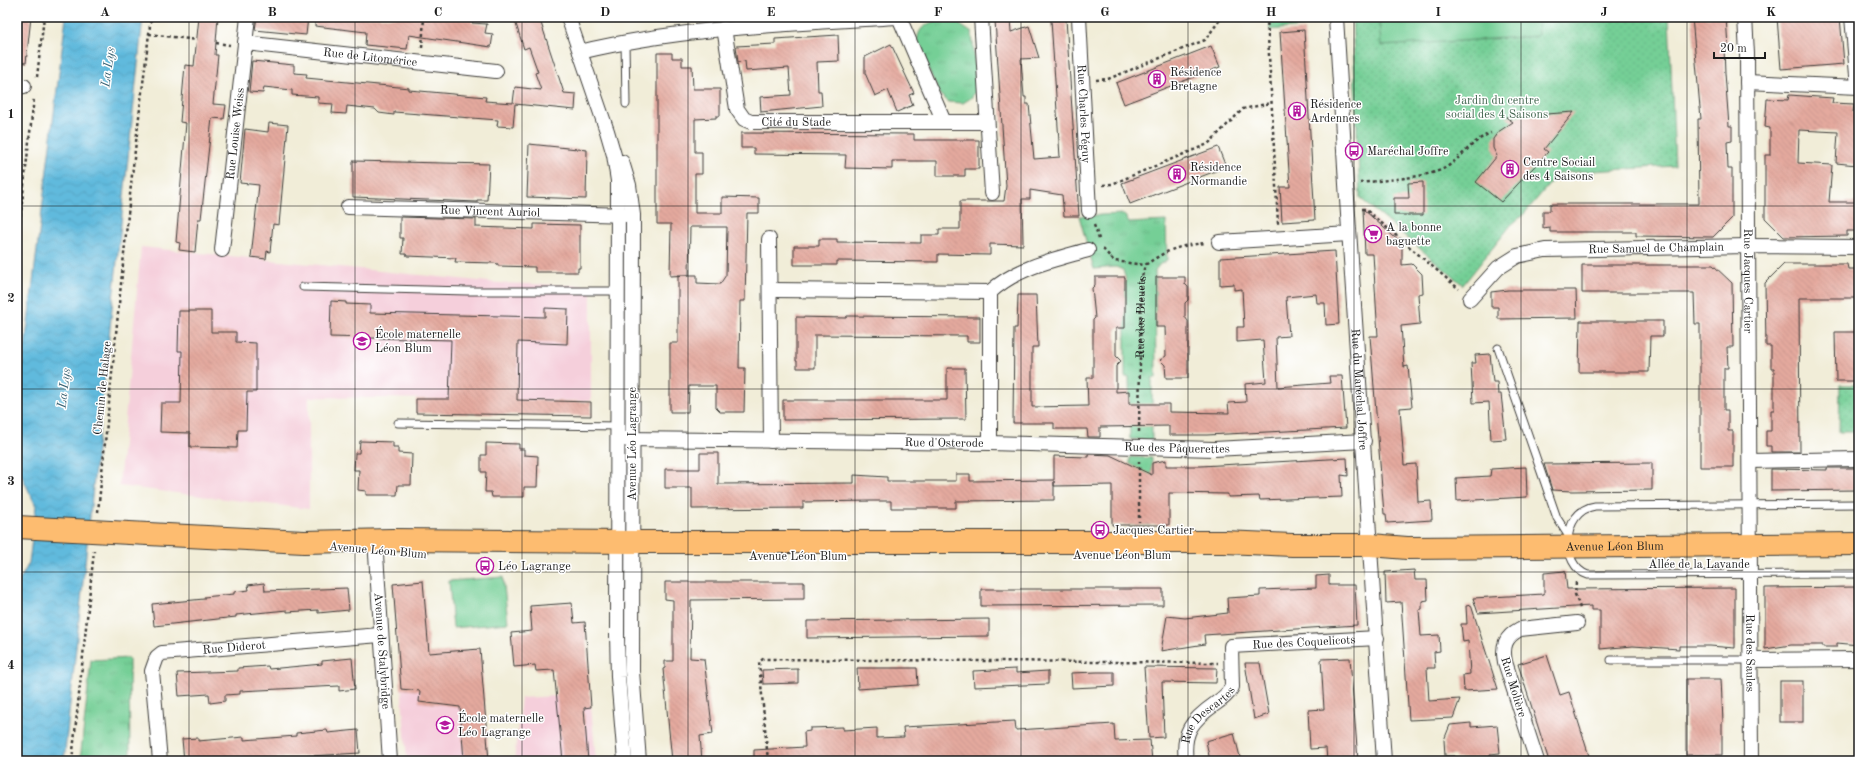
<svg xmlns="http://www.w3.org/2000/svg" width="1876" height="778" viewBox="0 0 1876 778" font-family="'Old Standard TT',serif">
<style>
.built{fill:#f5cfdb}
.grass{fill:url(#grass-tufts);stroke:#487659}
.park{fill:url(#park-dots);stroke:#487659}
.pitch{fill:#75cf96;stroke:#487659}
.water{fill:url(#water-waves);stroke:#3e6b7c}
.building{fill:url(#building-back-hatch)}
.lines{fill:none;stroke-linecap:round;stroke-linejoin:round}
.lane-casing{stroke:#3c3b38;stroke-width:9}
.street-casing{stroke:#3c3b38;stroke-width:16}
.primary-casing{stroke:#3c3b38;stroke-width:24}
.path{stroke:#3c3b38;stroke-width:2.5;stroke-dasharray:3 3;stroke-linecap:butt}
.lane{stroke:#fff;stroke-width:7}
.street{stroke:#fff;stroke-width:14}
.primary{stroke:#fdbc6f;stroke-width:22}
.primary-bridge-casing{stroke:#3c3b38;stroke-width:24;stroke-linecap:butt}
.primary-bridge{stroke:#fdbc6f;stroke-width:22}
.grid{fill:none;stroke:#1c1c1c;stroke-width:1;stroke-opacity:0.55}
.labels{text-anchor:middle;stroke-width:3;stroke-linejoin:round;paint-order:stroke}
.street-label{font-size:12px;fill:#1c1c1c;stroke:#fff}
.poi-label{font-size:12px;fill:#1c1c1c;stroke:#fff;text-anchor:start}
.park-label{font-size:12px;fill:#40644d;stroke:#fff}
.water-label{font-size:13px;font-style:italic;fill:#3b6373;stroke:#fff}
.neatline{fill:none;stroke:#1c1c1c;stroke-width:1.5}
.grid-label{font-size:13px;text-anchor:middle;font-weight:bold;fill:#1c1c1c}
</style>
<defs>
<pattern id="grass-tufts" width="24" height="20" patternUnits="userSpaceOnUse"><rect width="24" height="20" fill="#75cf96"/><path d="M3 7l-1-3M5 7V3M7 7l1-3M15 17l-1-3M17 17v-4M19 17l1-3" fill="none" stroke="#65b181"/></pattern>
<pattern id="park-dots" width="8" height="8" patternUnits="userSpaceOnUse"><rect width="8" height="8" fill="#75cf96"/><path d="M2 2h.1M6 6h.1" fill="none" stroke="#65b181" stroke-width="1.8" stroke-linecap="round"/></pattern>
<pattern id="water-waves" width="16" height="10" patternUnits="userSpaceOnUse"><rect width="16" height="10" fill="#60badd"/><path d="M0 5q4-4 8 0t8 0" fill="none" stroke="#539fbd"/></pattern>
<pattern id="building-back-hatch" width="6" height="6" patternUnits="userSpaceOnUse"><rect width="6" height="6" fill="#e4a99e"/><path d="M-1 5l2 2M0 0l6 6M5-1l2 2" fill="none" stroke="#c39188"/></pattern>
</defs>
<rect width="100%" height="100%" fill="#fff"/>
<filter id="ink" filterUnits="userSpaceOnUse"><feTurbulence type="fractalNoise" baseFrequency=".025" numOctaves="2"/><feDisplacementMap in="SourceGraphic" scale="8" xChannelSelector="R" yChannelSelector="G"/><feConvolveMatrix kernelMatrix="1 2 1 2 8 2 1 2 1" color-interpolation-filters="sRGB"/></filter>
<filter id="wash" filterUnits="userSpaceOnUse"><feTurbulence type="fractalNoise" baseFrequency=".012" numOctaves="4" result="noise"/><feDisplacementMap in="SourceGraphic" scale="16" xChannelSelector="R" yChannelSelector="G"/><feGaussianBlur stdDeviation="0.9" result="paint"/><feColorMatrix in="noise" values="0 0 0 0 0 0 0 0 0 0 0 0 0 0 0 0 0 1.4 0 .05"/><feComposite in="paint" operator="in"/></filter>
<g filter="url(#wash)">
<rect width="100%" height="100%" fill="#f1edd8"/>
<g class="built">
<polygon points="141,247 499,283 591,286 591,401 309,397 309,509 119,486"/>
<polygon points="480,649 489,761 407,761 399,657 453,659 452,651"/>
<polygon points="589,684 596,761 514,761 521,698 557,696"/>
</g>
<g class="grass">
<path d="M940,20H953L972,33L977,89L971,98L963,103L949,102L940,95L917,44C917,28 926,23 940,20Z"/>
<polygon points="1124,214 1129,223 1166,221 1167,261 1160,264 1155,270 1156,378 1152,378 1152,440 1130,439 1129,377 1125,377 1125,277 1123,270 1116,267 1094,269 1079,216"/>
<polygon points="1130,457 1152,458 1151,525 1129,525"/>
<polygon points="129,658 130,761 80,761 91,660"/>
</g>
<g class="park">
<polygon points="1270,17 1302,17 1303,27 1270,30"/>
<polygon points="1352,17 1669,17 1675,166 1559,173 1523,215 1511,225 1463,285 1360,198"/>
<polygon points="1840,385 1859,385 1859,432 1839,432"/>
</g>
<g class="pitch">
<polygon points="1379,17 1537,17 1538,36 1381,46"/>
<polygon points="503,577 508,623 453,628 449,581"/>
</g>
<polygon class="water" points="66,17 143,17 64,761 17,761 17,585 29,563 36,506 17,466 17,410"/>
<g id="blocks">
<g class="building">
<polygon points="17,17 31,17 26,63 17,62"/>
<polygon points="199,17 218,17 215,55 218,55 213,104 226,105 224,119 212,118 201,219 198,219 195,252 179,250 180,243 176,242 186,123 180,122 185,65 194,66"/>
<polygon points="257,17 308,17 306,35 255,30"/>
<polygon points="315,17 443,17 472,20 472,23 487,24 485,33 493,34 491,47 409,35 407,49 397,48 365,45 366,32 315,26"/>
<polygon points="516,17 539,17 564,93 576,94 575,110 515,104 513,127 497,126 498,120 394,112 394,115 379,113 375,109 347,106 346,114 332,113 333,104 318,103 318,97 292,95 292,90 264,87 263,93 249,92 252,61 294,65 294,73 307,74 306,78 409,88 409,90 486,97 485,101 513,103 515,87 541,90 535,73 538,72 529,47 524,49 515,21 517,20"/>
<polygon points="1692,17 1726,17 1728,47 1724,47 1725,73 1729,126 1732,126 1732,141 1727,142 1728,169 1732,169 1732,218 1713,237 1636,236 1636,232 1550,232 1550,227 1543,228 1543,211 1550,211 1550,204 1699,204 1698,119 1701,119"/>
<polygon points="1777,17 1840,17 1844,64 1781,69"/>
<polygon points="1010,19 1011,32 1029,26 1039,58 1021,59 1024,97 1026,97 1026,104 1029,104 1034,159 1060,157 1051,20 1066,19 1079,216 1064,216 1062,195 1030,190 1030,199 1022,199 1023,245 990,244 990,255 938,254 938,262 837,261 837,265 794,265 794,246 819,246 819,239 837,239 837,242 921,243 921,235 939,235 939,229 960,229 960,201 1004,201 1006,186 995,20"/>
<polygon points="1304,30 1315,220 1282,222 1280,187 1290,187 1280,32"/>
<polygon points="838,35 839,61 817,62 818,91 821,91 822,106 761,112 760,97 791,95 789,68 746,71 745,61 738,62 736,46 775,44 775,39"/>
<polygon points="891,44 914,93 909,95 913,105 897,112 888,90 875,96 865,73 865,57"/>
<polygon points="1211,46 1220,67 1124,104 1116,83"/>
<polygon points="657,53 672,53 672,58 682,58 682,66 692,66 693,89 720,89 720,116 716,116 716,118 695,119 695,152 702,152 702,174 695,174 695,213 722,213 722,197 759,198 759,213 747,213 745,301 740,301 739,368 745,368 744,412 720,412 716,408 716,386 689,386 688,412 670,412 670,343 678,343 678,275 697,275 697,283 720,284 726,275 727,227 690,227 689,275 670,276 671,224 657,224"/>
<polygon points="1789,95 1833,98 1832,103 1854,104 1853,112 1859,112 1857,165 1836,163 1838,132 1799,130 1798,163 1832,165 1829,202 1859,202 1859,231 1847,231 1847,236 1784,237 1765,218 1765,155 1770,155 1770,128 1765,127 1767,99 1788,100"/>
<polygon points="1574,112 1544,149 1548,152 1501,202 1476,182 1497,156 1493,148 1493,139 1498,132 1513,122 1506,117"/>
<polygon points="269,123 288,125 279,225 273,224 270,252 267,251 266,259 251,257 259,185 240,183 245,129 268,132"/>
<polygon points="741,133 914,134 914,140 979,140 979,169 965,169 965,176 937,176 937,161 892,161 892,169 845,168 846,155 754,154 754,148 741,148"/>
<polygon points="529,144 587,150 586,199 527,197"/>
<polygon points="1218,147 1226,167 1130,204 1122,183"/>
<polygon points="353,161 489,164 487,200 477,200 477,202 353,197"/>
<polygon points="1423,182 1423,215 1394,215 1394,198 1409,198 1408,183"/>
<polygon points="1363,209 1402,244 1402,265 1412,264 1422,274 1423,293 1418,294 1420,324 1401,326 1404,367 1408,366 1412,407 1400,408 1404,465 1416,464 1418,502 1431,501 1432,520 1387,523 1386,514 1384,514 1370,336 1378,336 1373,254 1365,254"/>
<polygon points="400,217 476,219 476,227 534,229 534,224 580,225 580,268 578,268 578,272 535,272 535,267 498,266 498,264 494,263 455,262 456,258 407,256 406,254 402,254 403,238 400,238"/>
<polygon points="1335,251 1339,324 1326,325 1325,303 1317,303 1316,294 1286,297 1289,336 1276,337 1278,387 1330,383 1329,376 1342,376 1346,428 1207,435 1169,435 1169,426 1100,427 1100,437 1088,437 1087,429 1054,429 1054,423 1013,423 1014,328 1017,328 1018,295 1036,295 1038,347 1032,347 1032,407 1088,406 1087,378 1093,378 1093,320 1095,318 1092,288 1095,285 1095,277 1125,277 1125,328 1116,328 1116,356 1121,361 1116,366 1116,392 1129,391 1129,404 1169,404 1169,412 1229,413 1228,403 1246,402 1245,384 1266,382 1263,340 1237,342 1237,327 1244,327 1242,289 1234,290 1234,284 1220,285 1220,258"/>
<polygon points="1784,264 1847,264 1848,269 1859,269 1859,298 1799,298 1800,452 1771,452 1771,446 1766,446 1766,431 1771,431 1771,410 1774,410 1774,368 1771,368 1771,346 1766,346 1765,283"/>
<polygon points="1582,265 1713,265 1732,283 1733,347 1727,347 1728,368 1724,368 1724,410 1728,410 1728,431 1733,431 1733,467 1700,467 1700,324 1695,324 1694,293 1582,293"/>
<polygon points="1156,277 1185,277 1185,284 1188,287 1188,300 1185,303 1185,317 1188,321 1188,378 1166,378 1165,365 1160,360 1166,356 1165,327 1156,327"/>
<polygon points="1508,290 1576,290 1577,318 1498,319 1498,307 1491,307 1491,292"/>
<polygon points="331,301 346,302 346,304 370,305 370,313 545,317 545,308 568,309 567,344 518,342 517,400 591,402 591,416 416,413 416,399 449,399 451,340 330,337"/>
<polygon points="179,311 211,311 211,332 236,332 236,342 256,343 256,392 247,392 246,430 238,430 237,448 190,447 190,433 160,432 161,403 181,403 182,351 178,351"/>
<polygon points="847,316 980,317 980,342 967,342 967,336 815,335 815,368 797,368 797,361 796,361 796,317 846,318"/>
<polygon points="1580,321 1663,321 1663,336 1650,336 1649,372 1579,372"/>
<polygon points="1835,332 1859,332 1859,381 1836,381"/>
<polygon points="1490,354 1493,382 1497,382 1498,394 1501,394 1506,439 1491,440 1489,402 1473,403 1471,363 1476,363 1475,355"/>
<polygon points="947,368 965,368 966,419 783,420 783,400 947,400"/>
<polygon points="360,441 393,442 393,447 398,447 398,453 412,454 411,485 398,485 397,495 366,495 366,491 358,490 359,470 354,470 355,453 359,453"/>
<polygon points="486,443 519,444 519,449 524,449 524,455 538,456 537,487 524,487 524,497 492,497 491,492 485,492 486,472 481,472 481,455 486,455"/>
<polygon points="700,453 718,453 718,484 854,483 854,475 887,477 887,481 956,481 956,474 970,474 970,481 1054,480 1054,456 1088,457 1088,454 1110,455 1152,475 1152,463 1166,460 1166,466 1201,466 1347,458 1348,476 1341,475 1342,497 1260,500 1259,496 1228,497 1228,494 1169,493 1169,525 1112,525 1112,485 1054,486 1054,481 1054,500 956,501 956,508 891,508 891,501 872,501 803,502 803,508 692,509 692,488 665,488 665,469 700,469"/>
<polygon points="1652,463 1652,490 1572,491 1552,490 1544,464"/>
<polygon points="1526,467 1527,497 1457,501 1456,478 1490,476 1491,469"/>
<polygon points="1827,468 1859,468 1859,490 1771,491 1771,469 1827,470"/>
<polygon points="1414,570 1415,580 1427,580 1428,600 1422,601 1422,609 1419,610 1421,636 1439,635 1440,651 1434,652 1435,668 1427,668 1429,701 1460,699 1453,718 1409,720 1401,602 1386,603 1385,572"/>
<polygon points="1565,571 1567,589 1735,588 1735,648 1710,646 1679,646 1679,649 1633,646 1600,649 1600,610 1591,610 1591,606 1478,613 1473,598 1544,594 1544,573"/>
<polygon points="1329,575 1329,585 1355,585 1357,625 1204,635 1205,644 1161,651 1167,616 1185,618 1228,613 1227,598 1260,596 1260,590 1316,588 1316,576"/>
<polygon points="423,581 429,653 480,649 489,761 464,761 460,707 419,702 420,691 401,689 393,584"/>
<polygon points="665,582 804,582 804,599 691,600 690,658 704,659 713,734 700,736 702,761 672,761 663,669 665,668 665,661 673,661 673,600 665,599"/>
<polygon points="264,583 265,591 347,588 349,610 318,613 318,610 287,612 287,610 236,615 236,617 154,626 152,604 204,599 204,597 234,594 234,592 249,590 248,585"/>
<polygon points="1859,587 1859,645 1837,643 1837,647 1823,647 1823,645 1791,645 1765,649 1765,588"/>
<polygon points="981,589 1163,589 1163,605 981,606"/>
<polygon points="572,603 574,623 585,622 591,707 584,708 588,761 563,761 554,670 536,671 535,665 514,667 511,633 532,631 530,606"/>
<polygon points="1471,605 1485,649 1498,689 1464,691 1463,675 1470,674 1468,641 1463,642 1461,624 1467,624 1466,606"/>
<polygon points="989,619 989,636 807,638 807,621"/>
<polygon points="1547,655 1560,695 1569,692 1589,756 1573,761 1549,761 1518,664"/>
<polygon points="352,658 355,689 339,691 339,686 240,691 240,694 225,695 225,701 210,703 209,694 179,696 177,673 238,671 238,668 268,666 269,669 322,664 322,661"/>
<polygon points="1350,658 1358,761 1327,761 1326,748 1310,749 1308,710 1324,709 1321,659"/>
<polygon points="1245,663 1260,663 1269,714 1254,719"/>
<polygon points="1144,667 1217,668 1216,683 1162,682 1164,737 1149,738"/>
<polygon points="857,668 917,668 918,685 858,689"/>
<polygon points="798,669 798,683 763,684 762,670"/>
<polygon points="1016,669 1016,673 1048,671 1048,684 974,687 973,671"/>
<polygon points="1097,672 1114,672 1114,686 1072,688 1071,673"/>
<polygon points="1686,679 1721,679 1723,722 1722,722 1722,755 1686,755"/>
<rect x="1780" y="681" width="23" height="41"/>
<polygon points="1015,721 1016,730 1114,724 1115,741 1150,740 1152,761 754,761 754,750 805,747 804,732 810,731 810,728 843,727 843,730 877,728 877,738 904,737 903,727"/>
<polygon points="1471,723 1471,727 1497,725 1500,753 1490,754 1490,757 1456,759 1455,756 1445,756 1444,740 1450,725"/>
<polygon points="327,730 328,733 358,730 360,753 277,758 277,760 263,761 184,761 182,739 198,738 198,741 244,737 244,740 296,736 296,733"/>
<polygon points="1234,733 1241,761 1210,761 1206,741"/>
</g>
</g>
</g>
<g filter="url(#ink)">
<use href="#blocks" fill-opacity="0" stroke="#3c3b38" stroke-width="1"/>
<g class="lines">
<defs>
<g id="lane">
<polyline points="625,42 626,104"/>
<polyline points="303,287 468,291 620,291"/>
<polyline points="1498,348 1557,518 1568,535"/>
<polyline points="398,423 620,426"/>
<path d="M1859,504L1595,506C1561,511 1560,566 1588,575L1859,574"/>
<polyline points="1611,660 1751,660"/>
</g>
<g id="street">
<polyline points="568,17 607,131 614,155 618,181 617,634 618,677 625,761"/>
<polyline points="899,17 944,122"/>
<polyline points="981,17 992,193"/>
<path id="s2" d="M1079,17L1089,211"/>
<path id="s3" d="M1336,17L1346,184L1384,761"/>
<path id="s4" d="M1745,17L1747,54L1751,761"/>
<polyline points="1852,17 1858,87"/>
<path id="s5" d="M724,28L737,109L744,119L751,122H987"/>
<path id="s6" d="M245,43L496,71"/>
<path d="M580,52C684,27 790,24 897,17"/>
<polyline points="1747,82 1859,87"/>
<polyline points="17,87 24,86"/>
<polyline points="622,162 629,185 633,215 632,671 639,761"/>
<path id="s7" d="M348,207L628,215"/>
<polyline points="769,239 771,441"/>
<polyline points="1219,242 1349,234"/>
<path id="s8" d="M222,250L248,17"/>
<path d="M770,290L990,292C1018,267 1053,260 1088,250"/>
<path id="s9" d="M1470,299L1498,268L1517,256L1545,250L1748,246L1859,247"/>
<path id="s10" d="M623,439L990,443V292"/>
<path id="s11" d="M990,443L1214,449L1364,441"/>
<polyline points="1751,461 1859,459"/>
<path id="s12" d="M375,540L390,761"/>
<polyline points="1751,660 1859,659"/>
<path id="s13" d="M160,761L152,671L157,657L162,653L380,635"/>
<path id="s14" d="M1186,761C1182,732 1192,720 1215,704C1222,699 1228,695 1232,687L1231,646L1377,638"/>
<path d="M1537,761L1505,662C1502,646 1505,637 1520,629L1577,623"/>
</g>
<g id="primary">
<path id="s15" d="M148,534L304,542L392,540L631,542H1224L1292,545H1371L1407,548L1859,544"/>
</g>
</defs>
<use href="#lane" class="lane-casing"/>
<use href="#street" class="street-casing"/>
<use href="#primary" class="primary-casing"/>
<g class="path">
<polyline points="1267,17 1278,224"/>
<polyline points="149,34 197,40"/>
<polyline points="216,43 230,45"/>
<polyline points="422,48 424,17"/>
<polyline points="37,77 44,17"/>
<polyline points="1096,80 1108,79 1205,40 1222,17"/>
<path d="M1360,183C1382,180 1427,178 1445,168C1462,158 1472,140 1491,133"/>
<polyline points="1103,185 1112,184 1208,144 1243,109 1271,103"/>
<polyline points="1362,209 1365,209 1459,289"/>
<polyline points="1094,225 1099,239"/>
<polyline points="17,246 34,98"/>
<polyline points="1103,249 1114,261 1145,265"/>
<path id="s1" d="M1139,432L1141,281L1145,265C1169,249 1177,246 1205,243"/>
<polyline points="1139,461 1139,522"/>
<polyline points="17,492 18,509"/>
<polyline points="98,512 132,175 151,17"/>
<polyline points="1576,582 1575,594 1580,608"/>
<polyline points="72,761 94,551"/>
<polyline points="768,761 759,662 763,659 1218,663"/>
</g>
<use href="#lane" class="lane"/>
<use href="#street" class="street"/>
<use href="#primary" class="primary"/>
<defs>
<polyline id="primary-bridge" points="17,527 148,534"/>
</defs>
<use href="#primary-bridge" class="primary-bridge-casing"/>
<use href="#primary-bridge" class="primary-bridge"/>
</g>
</g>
<path class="grid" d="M189,17V761M355,17V761M522,17V761M688,17V761M855,17V761M1021,17V761M1188,17V761M1354,17V761M1521,17V761M1687,17V761M17,206H1859M17,389H1859M17,572H1859"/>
<defs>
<symbol id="building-ring" viewBox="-11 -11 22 22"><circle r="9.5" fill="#fff" stroke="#b5179e" stroke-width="1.5"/><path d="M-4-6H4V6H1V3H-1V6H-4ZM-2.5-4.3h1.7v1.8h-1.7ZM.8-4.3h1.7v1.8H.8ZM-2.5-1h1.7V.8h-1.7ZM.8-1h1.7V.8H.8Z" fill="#b5179e"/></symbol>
<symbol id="bus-ring" viewBox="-11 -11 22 22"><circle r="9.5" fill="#fff" stroke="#b5179e" stroke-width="1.5"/><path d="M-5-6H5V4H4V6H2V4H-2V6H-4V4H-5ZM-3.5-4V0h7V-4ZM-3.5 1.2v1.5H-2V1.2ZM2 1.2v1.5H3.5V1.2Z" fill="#b5179e"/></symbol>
<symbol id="supermarket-ring" viewBox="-11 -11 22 22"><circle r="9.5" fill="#fff" stroke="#b5179e" stroke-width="1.5"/><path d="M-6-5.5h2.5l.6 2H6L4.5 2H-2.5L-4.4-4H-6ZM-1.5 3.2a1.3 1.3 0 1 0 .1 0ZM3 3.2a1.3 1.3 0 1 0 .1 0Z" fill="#b5179e"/></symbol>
<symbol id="school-ring" viewBox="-11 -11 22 22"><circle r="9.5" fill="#fff" stroke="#b5179e" stroke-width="1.5"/><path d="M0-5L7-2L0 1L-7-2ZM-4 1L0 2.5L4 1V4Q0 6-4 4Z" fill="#b5179e"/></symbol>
</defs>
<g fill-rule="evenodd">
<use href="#building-ring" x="1147" y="69" width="20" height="20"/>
<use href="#building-ring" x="1287" y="101" width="20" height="20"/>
<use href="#bus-ring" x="1344" y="141" width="20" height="20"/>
<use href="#building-ring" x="1500" y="159" width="20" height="20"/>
<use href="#building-ring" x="1167" y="164" width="20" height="20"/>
<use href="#supermarket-ring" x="1363" y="224" width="20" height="20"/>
<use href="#school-ring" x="352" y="331" width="20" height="20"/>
<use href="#bus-ring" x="1090" y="520" width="20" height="20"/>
<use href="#bus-ring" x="475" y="556" width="20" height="20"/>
<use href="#school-ring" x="435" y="715" width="20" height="20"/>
</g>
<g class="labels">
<g class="street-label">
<text dy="4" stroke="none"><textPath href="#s6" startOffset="126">Rue de Litomérice</textPath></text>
<text dy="4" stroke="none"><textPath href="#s2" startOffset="97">Rue Charles Péguy</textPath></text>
<text dy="4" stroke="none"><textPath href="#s5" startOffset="147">Cité du Stade</textPath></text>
<text dy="4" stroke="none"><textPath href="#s8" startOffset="117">Rue Louise Weiss</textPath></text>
<text dy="4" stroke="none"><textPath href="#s7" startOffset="142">Rue Vincent Auriol</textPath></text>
<text dy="4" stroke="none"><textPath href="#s9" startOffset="204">Rue Samuel de Champlain</textPath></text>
<text dy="4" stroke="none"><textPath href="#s4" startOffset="264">Rue Jacques Cartier</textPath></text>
<text dy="4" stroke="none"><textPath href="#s1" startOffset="115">Rue des Bleuets</textPath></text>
<text transform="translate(102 388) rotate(-84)" y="4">Chemin de Halage</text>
<text dy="4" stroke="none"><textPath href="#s3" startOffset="373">Rue du Maréchal Joffre</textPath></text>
<text dy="4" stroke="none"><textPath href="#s10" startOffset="321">Rue d'Osterode</textPath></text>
<text transform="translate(632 444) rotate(-90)" y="4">Avenue Léo Lagrange</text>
<text dy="4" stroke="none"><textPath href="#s11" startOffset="187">Rue des Pâquerettes</textPath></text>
<text dy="4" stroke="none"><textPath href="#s15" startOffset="1467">Avenue Léon Blum</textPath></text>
<text transform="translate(378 550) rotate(5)" y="4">Avenue Léon Blum</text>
<text x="1122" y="559">Avenue Léon Blum</text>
<text x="798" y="560">Avenue Léon Blum</text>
<text x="1699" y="568">Allée de la Lavande</text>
<text dy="4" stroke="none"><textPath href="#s14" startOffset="207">Rue des Coquelicots</textPath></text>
<text dy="4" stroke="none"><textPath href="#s13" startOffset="184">Rue Diderot</textPath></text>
<text dy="4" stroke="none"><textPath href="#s12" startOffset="111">Avenue de Stalybridge</textPath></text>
<text dy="4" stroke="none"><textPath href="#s4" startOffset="636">Rue des Saules</textPath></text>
<text transform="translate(1514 687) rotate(73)" y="4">Rue Molière</text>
<text dy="4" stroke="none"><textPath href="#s14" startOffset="55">Rue Descartes</textPath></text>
</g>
<g class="poi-label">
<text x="1170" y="76">Résidence<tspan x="1170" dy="14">Bretagne</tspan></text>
<text x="1310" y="108">Résidence<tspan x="1310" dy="14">Ardennes</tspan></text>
<text x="1367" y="155">Maréchal Joffre</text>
<text x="1523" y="166">Centre Sociail<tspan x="1523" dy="14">des 4 Saisons</tspan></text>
<text x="1190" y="171">Résidence<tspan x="1190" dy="14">Normandie</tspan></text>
<text x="1386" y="231">A la bonne<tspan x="1386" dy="14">baguette</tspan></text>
<text x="375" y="338">École maternelle<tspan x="375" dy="14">Léon Blum</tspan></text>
<text x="1113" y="534">Jacques Cartier</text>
<text x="498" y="570">Léo Lagrange</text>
<text x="458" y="722">École maternelle<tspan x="458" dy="14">Léo Lagrange</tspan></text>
</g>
<g class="park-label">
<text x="1497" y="104">Jardin du centre<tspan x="1497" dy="14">social des 4 Saisons</tspan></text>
</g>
<g class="water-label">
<text transform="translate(107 67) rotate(-82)" y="5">La Lys</text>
<text transform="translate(63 388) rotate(-83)" y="5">La Lys</text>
</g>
</g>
<rect width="1876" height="778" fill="none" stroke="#fff" stroke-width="44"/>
<path d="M1714 52v6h51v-6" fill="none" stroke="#1c1c1c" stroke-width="2"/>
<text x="1720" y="52" font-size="12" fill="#1c1c1c" stroke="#ffffff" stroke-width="3" paint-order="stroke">20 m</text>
<rect x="22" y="22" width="1832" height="734" class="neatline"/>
<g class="grid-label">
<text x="105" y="16">A</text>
<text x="272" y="16">B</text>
<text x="438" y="16">C</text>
<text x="605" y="16">D</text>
<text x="771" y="16">E</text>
<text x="938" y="16">F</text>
<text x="1105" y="16">G</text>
<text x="1271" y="16">H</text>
<text x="1438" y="16">I</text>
<text x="1604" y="16">J</text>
<text x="1771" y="16">K</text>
<text x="11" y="118">1</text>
<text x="11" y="302">2</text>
<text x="11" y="485">3</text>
<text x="11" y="669">4</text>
</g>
</svg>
